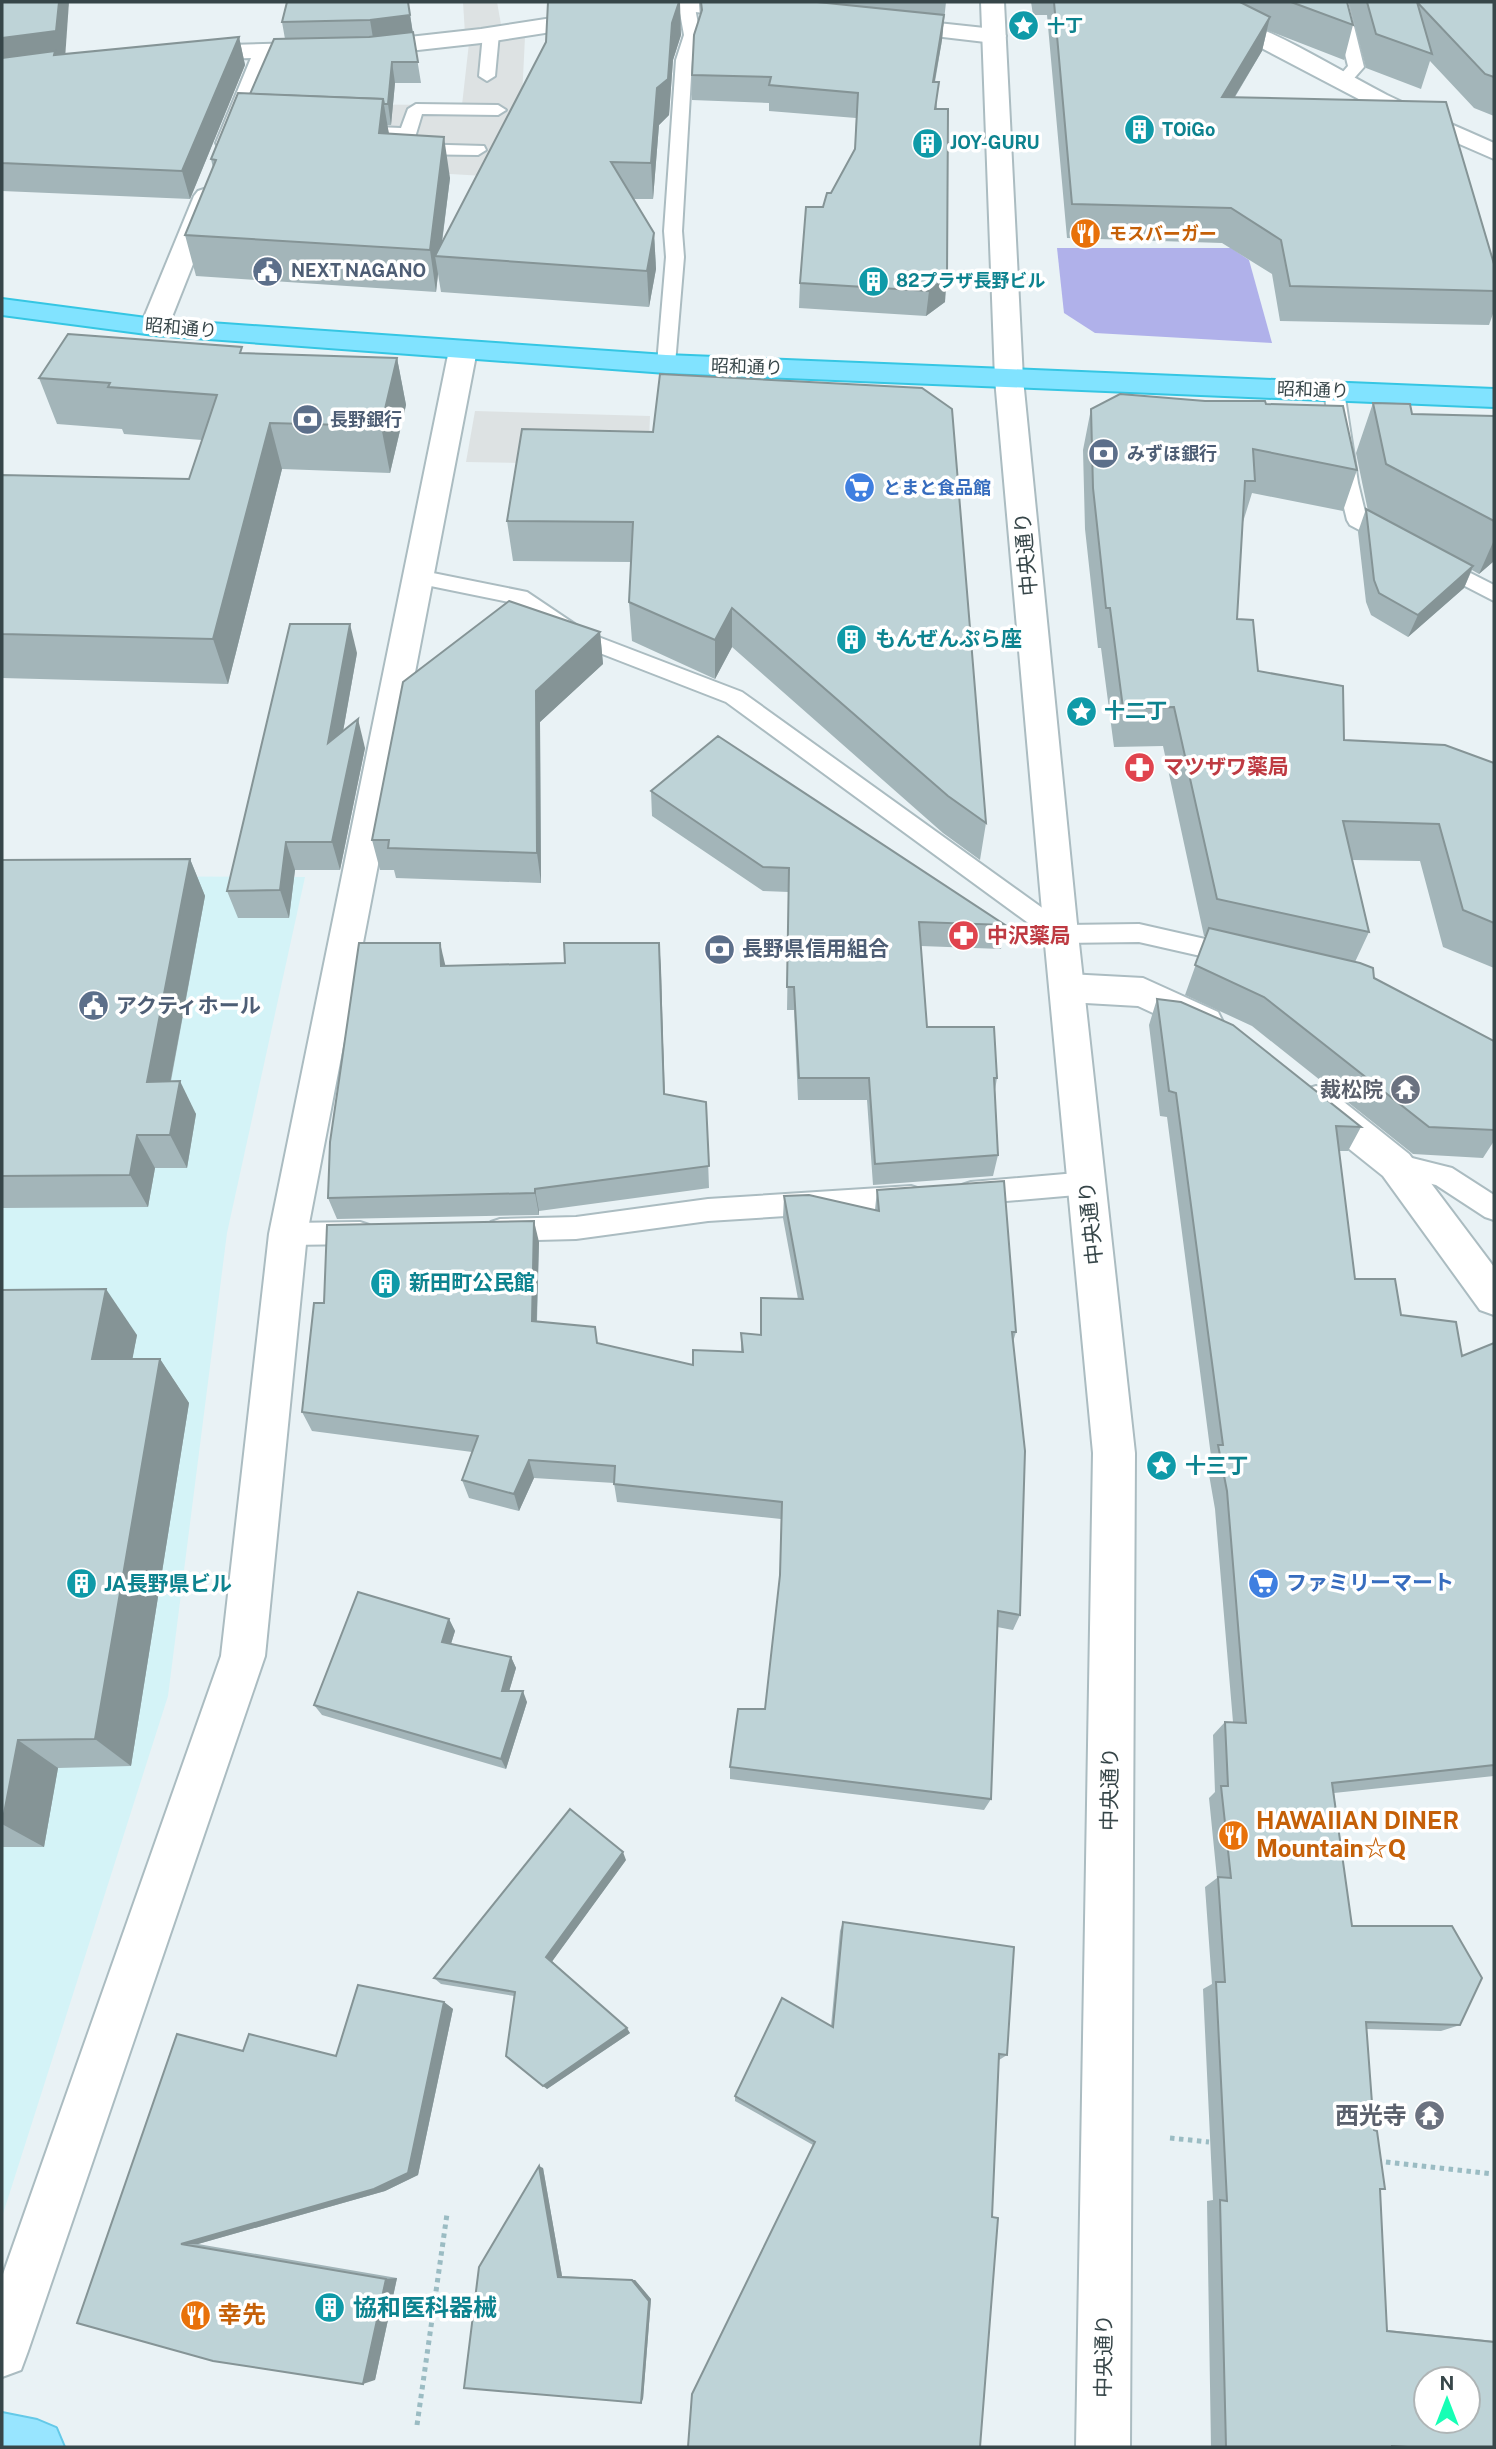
<svg xmlns="http://www.w3.org/2000/svg" width="1496" height="2449" viewBox="0 0 1496 2449" font-family="'Public Sans','Noto Sans JP',sans-serif">
<style>
.commercial{fill:#d4f3f7}
.green{fill:#b0b1ea}
.parking{fill:#dde2e3}
.lines{fill:none;stroke-linecap:round;stroke-linejoin:round}
.service-casing{stroke:#abbcc1;stroke-width:4}
.minor-casing{stroke:#abbcc1;stroke-width:4}
.tertiary-casing{stroke:#abbcc1;stroke-width:4}
.primary-casing{stroke:#64c9e8;stroke-width:4}
.trunk-casing{stroke:#35c6e3;stroke-width:4}
.path{stroke:#9bbcc3;stroke-width:5;stroke-dasharray:4.5 4.5;stroke-linecap:butt}
.service{fill:#fff;fill-rule:evenodd}
.minor{fill:#fff;fill-rule:evenodd}
.tertiary{fill:#fff;fill-rule:evenodd}
.primary{fill:#98e5ff;fill-rule:evenodd}
.trunk{fill:#81e3ff;fill-rule:evenodd}
.wall{fill:#a3b5b9}
.shaded-wall{fill:#859496}
.building{fill:#bed3d7;stroke:#859496;stroke-width:2;fill-rule:evenodd}
.labels{text-anchor:middle;stroke-width:7;stroke-linejoin:round;paint-order:stroke}
.far-culture-label{font-size:18px;font-weight:bold;fill:#0d838f;stroke:#fff;text-anchor:start}
.far-food-label{font-size:18px;font-weight:bold;fill:#c56008;stroke:#fff;text-anchor:start}
.far-service-label{font-size:18px;font-weight:bold;fill:#4e5e75;stroke:#fff;text-anchor:start}
.far-street-label{font-size:18px;fill:#374649;stroke:#fff}
.far-shop-label{font-size:18px;font-weight:bold;fill:#366cbe;stroke:#fff;text-anchor:start}
.street-label{font-size:21px;fill:#374649;stroke:#fff}
.culture-label{font-size:21px;font-weight:bold;fill:#0d838f;stroke:#fff;text-anchor:start}
.health-label{font-size:21px;font-weight:bold;fill:#be3a42;stroke:#fff;text-anchor:start}
.service-label{font-size:21px;font-weight:bold;fill:#4e5e75;stroke:#fff;text-anchor:start}
.worship-label{font-size:21px;font-weight:bold;fill:#5b616d;stroke:#fff;text-anchor:end}
.shop-label{font-size:21px;font-weight:bold;fill:#366cbe;stroke:#fff;text-anchor:start}
.near-food-label{font-size:24px;font-weight:bold;fill:#c56008;stroke:#fff;text-anchor:start}
.near-worship-label{font-size:24px;font-weight:bold;fill:#5b616d;stroke:#fff;text-anchor:end}
.near-culture-label{font-size:24px;font-weight:bold;fill:#0d838f;stroke:#fff;text-anchor:start}
</style>
<rect width="100%" height="100%" fill="#e9f2f5"/>
<polygon class="commercial" points="2,876 305,877 227,1233 168,1696 2,2217"/>
<polygon class="green" points="1057,248 1231,248 1249,260 1272,343 1095,333 1064,313"/>
<g class="parking">
<polygon points="463,2 497,2 502,30 465,34"/>
<polygon points="525,37 518,178 244,162 266,104 462,105 469,43"/>
<polygon points="475,411 650,416 648,465 466,462"/>
</g>
<g class="lines">
<defs>
<g id="service">
<polygon points="678,2 694,2 700,35 692,60 682,231 684,257 675,364 666,370 657,364 666,257 664,231 676,60 684,35"/>
<polygon points="1332,2 1348,2 1364,67 1349,84 1343,86 1335,81 1348,66"/>
<polygon points="491,29 499,34 495,76 487,81 479,76 483,34"/>
<polygon points="416,104 498,105 506,110 498,115 422,114 413,144 484,146 486,150 478,155 404,154 396,149 398,138 352,136 344,131 352,126 401,128 408,109"/>
<polygon points="1334,385 1341,387 1344,391 1358,483 1366,516 1398,533 1401,538 1398,543 1384,543 1350,525 1347,520 1338,483 1324,391 1327,387"/>
<polygon points="1437,556 1494,585 1494,601 1430,568 1427,563 1430,558"/>
<polygon points="418,570 527,592 588,633 742,692 1066,925 1139,924 1236,946 1244,948 1248,955 1244,962 1236,964 1139,942 1061,943 1053,941 726,702 574,643 514,603 411,582 408,577 411,572"/>
<polygon points="1396,1154 1452,1168 1494,1195 1494,1220 1485,1217 1436,1185 1387,1173 1383,1165 1387,1157"/>
<polygon points="1088,1172 1097,1175 1101,1183 1097,1191 1088,1194 971,1204 962,1201 958,1193 962,1185 971,1182"/>
<polygon points="911,1186 920,1189 924,1197 920,1205 911,1208 708,1221 576,1239 500,1241 491,1238 487,1230 491,1222 500,1219 576,1217 708,1199"/>
<polygon points="360,1222 369,1225 373,1233 369,1241 360,1244 288,1245 279,1242 275,1234 279,1226 288,1223"/>
</g>
<g id="minor">
<polygon points="656,2 730,2 759,6 763,11 759,16 751,18 686,11 481,43 373,55 275,58 240,143 237,148 228,150 219,148 216,143 251,58 191,60 183,58 179,53 183,48 191,46 373,41 481,29"/>
<path d="M1146,2C1233,0 1313,57 1387,95C1422,112 1459,127 1494,143V159L1372,106L1233,33L1150,7Z"/>
<polygon points="891,18 994,29 1002,31 1006,36 1002,41 994,43 883,30 879,25 883,20"/>
<polygon points="207,188 216,191 220,196 168,327 164,333 154,335 144,333 140,327 194,196 198,191"/>
<polygon points="463,342 473,344 477,350 307,1234 265,1656 28,2351 21,2370 2,2377 2,2277 221,1656 269,1234 449,350 453,344"/>
<polygon points="1068,974 1143,978 1218,1012 1223,1022 1218,1032 1205,1037 1138,1006 1068,1002 1055,998 1050,988 1055,978"/>
<polygon points="1316,1086 1329,1090 1409,1154 1494,1267 1494,1315 1480,1310 1383,1176 1303,1112 1298,1101 1303,1090"/>
</g>
<polygon id="tertiary" points="981,2 1004,2 1023,379 1078,934 1135,1453 1130,2447 1076,2447 1093,1453 1044,934 995,379"/>
<polygon id="primary" points="2,2413 37,2420 56,2428 64,2447 2,2447"/>
<polygon id="trunk" points="2,299 154,319 666,355 1494,389 1494,407 666,373 154,335 2,315"/>
</defs>
<use href="#service" class="service-casing"/>
<use href="#minor" class="minor-casing"/>
<use href="#tertiary" class="tertiary-casing"/>
<use href="#primary" class="primary-casing"/>
<use href="#trunk" class="trunk-casing"/>
<g class="path">
<polyline points="1170,2138 1209,2142"/>
<polyline points="1377,2161 1494,2174"/>
<polyline points="417,2425 447,2214"/>
</g>
<use href="#service" class="service"/>
<use href="#minor" class="minor"/>
<use href="#tertiary" class="tertiary"/>
<use href="#primary" class="primary"/>
<use href="#trunk" class="trunk"/>
</g>
<g class="wall">
<polygon points="2,2 65,54 239,37 245,65 190,199 2,191"/>
<polygon points="408,2 421,83 395,83 391,125 387,125 389,134 450,178 442,243 681,35 673,60 669,115 659,125 653,199 634,199 654,233 656,269 649,307 441,292 438,274 436,292 196,276 185,235 213,168 211,159 285,39 282,22"/>
<polygon points="699,2 946,2 942,40 935,82 937,109 945,302 926,316 799,308 800,283 823,207 831,193 855,149 856,118 769,111 769,103 692,100 692,75 700,18"/>
<polygon points="1031,2 1347,2 1353,25 1344,60 1267,30 1262,51 1235,97 1494,264 1494,311 1489,325 1280,321 1272,274 1222,243 1067,238 1047,15 1033,15"/>
<polygon points="1349,2 1494,2 1494,116 1474,108 1430,61 1421,89 1366,68"/>
<polygon points="244,353 397,358 406,405 390,473 282,469 228,684 2,678 2,475 189,479 202,440 124,434 122,429 57,424 39,378"/>
<polygon points="1205,401 1266,404 1357,470 1343,511 1252,493 1243,522 1237,619 1258,671 1344,740 1494,763 1494,968 1443,947 1420,861 1352,860 1369,932 1355,962 1374,978 1494,1041 1494,1141 1483,1158 1413,1154 1252,1026 1185,995 1206,936 1204,936 1163,746 1114,747 1101,648 1098,648 1085,529 1083,450 1091,409"/>
<polygon points="1373,403 1412,414 1494,416 1494,561 1479,574 1472,570 1464,588 1408,637 1371,615 1366,602 1358,532 1366,509 1368,511 1356,453"/>
<polygon points="522,429 986,823 980,860 943,833 732,647 715,679 632,641 629,602 631,562 513,561 507,521"/>
<polygon points="600,632 603,664 540,722 541,883 396,878 394,870 380,870 372,840"/>
<polygon points="357,653 343,731 365,748 340,870 295,870 289,918 238,918 227,891"/>
<polygon points="651,791 1005,925 1001,949 921,946 927,1027 997,1078 995,1090 998,1155 993,1176 873,1185 867,1100 798,1100 794,1010 787,1010 789,892 763,891 652,816"/>
<polygon points="190,859 205,896 171,1081 196,1114 187,1168 155,1168 148,1207 2,1208 2,860"/>
<polygon points="659,943 665,1094 706,1102 709,1188 539,1211 539,1215 337,1219 328,1198 445,966 565,963"/>
<polygon points="1157,999 1361,1127 1348,1151 1339,1151 1355,1279 1401,1315 1462,1356 1494,1343 1494,1776 1334,1793 1352,1926 1460,2025 1441,2031 1366,2029 1374,2130 1380,2190 1387,2330 1494,2341 1494,2447 1392,2446 1392,2447 1211,2447 1207,2201 1213,2200 1203,1989 1212,1984 1205,1887 1217,1878 1209,1798 1215,1792 1213,1735 1225,1722 1233,1722 1215,1509 1207,1463 1211,1456 1167,1117 1160,1116 1149,1025"/>
<polygon points="877,1190 1016,1332 1013,1342 1020,1615 1013,1630 997,1627 991,1799 984,1810 730,1779 730,1767 765,1709 780,1579 781,1519 617,1502 614,1483 534,1478 519,1511 469,1498 462,1480 472,1452 312,1431 302,1412 324,1303 539,1242 537,1322 598,1343 693,1365 741,1352 741,1333 761,1335 798,1299 783,1218 784,1196 875,1210"/>
<polygon points="2,1290 137,1335 132,1359 160,1359 189,1403 131,1766 58,1768 44,1847 2,1847"/>
<polygon points="449,1619 455,1631 451,1644 511,1657 516,1668 509,1691 527,1702 506,1769 322,1715 314,1705"/>
<polygon points="626,1860 552,1961 630,2033 547,2089 514,1996 441,1984 434,1978"/>
<polygon points="843,1922 1007,2055 999,2060 692,2394 813,2145 735,2101 735,2096 831,2026 840,1931"/>
<polygon points="444,2002 453,2009 418,2175 385,2191 198,2244 397,2278 375,2380 77,2323 243,2051 336,2056"/>
<polygon points="543,2168 562,2276 635,2280 651,2299 643,2399 464,2388"/>
</g>
<g class="shaded-wall">
<polygon points="59,2 69,2 65,59 2,67 2,38"/>
<polygon points="679,2 680,2 681,35 673,60 669,115 659,125 653,199 651,163 657,88 672,23"/>
<polygon points="410,15 413,34 373,38 370,20"/>
<polygon points="944,15 942,40 930,107 933,82"/>
<polygon points="1270,17 1262,51 1214,131 1222,97"/>
<polygon points="239,37 245,65 190,199 182,171"/>
<polygon points="392,62 395,83 391,125 388,104"/>
<polygon points="383,99 390,140 379,133"/>
<polygon points="444,137 450,178 440,256 435,256 438,274 436,292 430,250"/>
<polygon points="654,233 656,269 649,307 647,271"/>
<polygon points="947,276 945,302 926,316 929,291"/>
<polygon points="397,358 406,405 390,473 381,426"/>
<polygon points="270,423 282,469 228,684 213,639"/>
<polygon points="1494,540 1494,561 1479,574"/>
<polygon points="1473,566 1464,588 1408,637 1418,615"/>
<polygon points="732,608 732,647 715,679 715,640"/>
<polygon points="350,624 357,653 336,771 328,743"/>
<polygon points="600,632 603,664 540,722 541,883 537,853 536,691"/>
<polygon points="358,719 365,748 340,870 332,842"/>
<polygon points="286,842 295,870 289,918 280,890"/>
<polygon points="190,859 205,896 164,1115 147,1082"/>
<polygon points="440,943 446,968 441,966"/>
<polygon points="659,943 661,968 665,1117 664,1094"/>
<polygon points="180,1081 196,1114 187,1168 170,1135"/>
<polygon points="137,1135 155,1168 148,1207 130,1175"/>
<polygon points="535,1189 539,1211 539,1215 535,1193"/>
<polygon points="534,1221 539,1242 536,1341 532,1321"/>
<polygon points="106,1289 137,1335 124,1403 92,1359"/>
<polygon points="160,1359 189,1403 131,1766 95,1739"/>
<polygon points="529,1460 534,1478 519,1511 514,1494"/>
<polygon points="449,1619 455,1631 448,1653 442,1642"/>
<polygon points="511,1657 516,1668 506,1702 502,1691"/>
<polygon points="523,1691 527,1702 506,1769 501,1759"/>
<polygon points="18,1740 58,1768 44,1847 2,1824"/>
<polygon points="623,1852 626,1860 551,1963 546,1957"/>
<polygon points="444,2002 453,2009 418,2175 385,2191 198,2244 181,2244"/>
<polygon points="627,2028 630,2033 547,2089 543,2086"/>
<polygon points="539,2166 543,2168 562,2276 558,2277"/>
<polygon points="397,2278 375,2380 363,2384 386,2279"/>
<polygon points="632,2280 635,2280 651,2299 643,2399 641,2403"/>
</g>
<g class="building">
<polygon points="2,2 59,2 56,31 2,38"/>
<polygon points="287,2 408,2 410,15 370,20 282,22"/>
<polygon points="548,2 679,2 672,23 668,79 657,88 651,163 611,162 654,233 647,271 435,256 546,42"/>
<polygon points="701,2 817,2 944,15 933,82 939,82 935,109 948,109 947,276 929,291 800,283 806,207 823,207 827,193 831,193 855,149 858,93 769,85 771,77 692,75 694,35 702,10"/>
<polygon points="1054,2 1240,2 1270,17 1222,97 1446,102 1494,264 1494,291 1290,286 1281,240 1231,208 1072,204"/>
<polygon points="1291,2 1347,2 1353,25"/>
<polygon points="1367,2 1494,2 1494,77 1485,74 1417,2 1432,54 1376,34"/>
<polygon points="413,32 418,62 392,62 388,104 384,104 383,99 250,94 274,39 369,37"/>
<polygon points="239,37 182,171 2,163 2,58 55,51 54,55"/>
<polygon points="238,93 383,99 379,133 444,137 430,250 185,235 216,160 211,159"/>
<polygon points="68,334 242,347 240,353 397,358 381,426 270,423 213,639 2,634 2,475 189,479 217,395 108,387 110,383 39,378"/>
<polygon points="660,374 922,388 952,409 986,823 948,796 732,608 715,640 629,602 633,522 507,521 522,429 653,432"/>
<polygon points="1120,394 1205,401 1265,401 1266,404 1343,406 1357,470 1253,449 1255,481 1245,481 1237,619 1253,620 1258,671 1343,686 1344,740 1445,745 1494,763 1494,923 1463,910 1439,824 1343,821 1369,932 1217,899 1174,707 1123,708 1110,608 1106,608 1093,488 1091,409"/>
<polygon points="1373,403 1410,404 1412,414 1494,416 1494,521 1386,464"/>
<polygon points="1366,509 1473,566 1418,615 1379,593 1374,580"/>
<polygon points="509,601 600,632 536,691 537,853 388,848 389,840 372,840 403,682"/>
<polygon points="290,624 350,624 328,743 358,719 332,842 286,842 280,890 227,891"/>
<polygon points="718,736 1005,925 919,922 927,1027 994,1027 997,1078 994,1078 998,1155 875,1164 869,1078 799,1078 794,987 787,987 789,868 763,867 651,791"/>
<polygon points="190,859 147,1082 180,1081 170,1135 137,1135 130,1175 2,1176 2,860"/>
<polygon points="1209,928 1360,963 1373,968 1374,978 1494,1041 1494,1130 1429,1127 1264,997 1195,965"/>
<polygon points="359,943 440,943 441,966 565,963 564,943 659,943 664,1094 706,1102 709,1166 535,1189 535,1193 328,1198 330,1142"/>
<path d="M1157,999L1181,1002L1233,1025L1361,1127L1336,1126L1355,1279H1395L1401,1315L1456,1322L1462,1356L1494,1343V1765L1332,1783L1352,1926H1452L1482,1978L1460,2025L1366,2022L1374,2130L1377,2131L1385,2189H1380L1387,2331L1494,2342V2447H1408L1392,2446V2447H1226L1220,2200L1227,2201L1216,1982H1225L1218,1877L1231,1878L1221,1786H1228L1225,1722L1246,1723L1227,1491L1218,1445H1223L1176,1093L1169,1091ZM1426,2379H1468V2421H1426Z"/>
<polygon points="1004,1181 1016,1332 1012,1332 1025,1451 1020,1615 998,1611 991,1799 730,1767 738,1709 765,1709 780,1575 782,1502 614,1484 615,1466 529,1460 514,1494 462,1480 478,1436 302,1412 314,1303 324,1303 327,1225 534,1221 532,1321 595,1327 597,1343 693,1365 693,1350 743,1352 741,1333 761,1335 761,1298 803,1299 784,1196 809,1195 879,1211 877,1190"/>
<polygon points="106,1289 92,1359 160,1359 95,1739 18,1740 2,1824 2,1290"/>
<polygon points="358,1592 449,1619 442,1642 511,1657 502,1691 523,1691 501,1759 314,1705"/>
<polygon points="570,1809 623,1852 546,1957 627,2028 543,2086 506,2056 515,1992 434,1978"/>
<polygon points="843,1922 1014,1947 1007,2055 999,2054 992,2217 998,2218 980,2447 688,2447 692,2394 815,2142 735,2096 782,1998 833,2027"/>
<polygon points="358,1985 444,2002 408,2173 374,2189 181,2244 386,2279 363,2384 213,2361 77,2323 177,2034 243,2051 249,2034 336,2056"/>
<polygon points="539,2166 558,2277 632,2280 649,2301 641,2403 464,2388 479,2267"/>
</g>
<defs>
<symbol id="sight-disc" viewBox="-11 -11 22 22"><circle r="9.5" fill="#0f9aa8" stroke="#fff"/><path d="M0-6L1.8-2.2L6-1.7L2.9 1.2L3.7 5.4L0 3.3L-3.7 5.4L-2.9 1.2L-6-1.7L-1.8-2.2Z" fill="#fff"/></symbol>
<symbol id="building-disc" viewBox="-11 -11 22 22"><circle r="9.5" fill="#0f9aa8" stroke="#fff"/><path d="M-4-6H4V6H1V3H-1V6H-4ZM-2.5-4.3h1.7v1.8h-1.7ZM.8-4.3h1.7v1.8H.8ZM-2.5-1h1.7V.8h-1.7ZM.8-1h1.7V.8H.8Z" fill="#fff"/></symbol>
<symbol id="restaurant-disc" viewBox="-11 -11 22 22"><circle r="9.5" fill="#e8710a" stroke="#fff"/><path d="M-5-6h1v4h1v-4h1v4h1v-4h1v5L-1.5 .5V6h-2V.5L-5-1ZM5-6V6H3V1.5H1.5Q1.5-4 5-6Z" fill="#fff"/></symbol>
<symbol id="civic-disc" viewBox="-11 -11 22 22"><circle r="9.5" fill="#5c6f8a" stroke="#fff"/><path d="M-.6-6.5H3V-4.5H.6V-3L4-1V1h2V6H-6V1h2V-1L-.6-3ZM-1.2 2.5V6h2.4V2.5Z" fill="#fff"/></symbol>
<symbol id="bank-disc" viewBox="-11 -11 22 22"><circle r="9.5" fill="#5c6f8a" stroke="#fff"/><path d="M-6-4H6V4H-6ZM0-2.3a2.3 2.3 0 1 0 0 4.6a2.3 2.3 0 1 0 0-4.6Z" fill="#fff"/></symbol>
<symbol id="supermarket-disc" viewBox="-11 -11 22 22"><circle r="9.5" fill="#3f7fe0" stroke="#fff"/><path d="M-6-5.5h2.5l.6 2H6L4.5 2H-2.5L-4.4-4H-6ZM-1.5 3.2a1.3 1.3 0 1 0 .1 0ZM3 3.2a1.3 1.3 0 1 0 .1 0Z" fill="#fff"/></symbol>
<symbol id="pharmacy-disc" viewBox="-11 -11 22 22"><circle r="9.5" fill="#e0444e" stroke="#fff"/><path d="M-2-6h4v4h4v4h-4v4h-4v-4h-4v-4h4Z" fill="#fff"/></symbol>
<symbol id="temple-disc" viewBox="-11 -11 22 22"><circle r="9.5" fill="#6b7280" stroke="#fff"/><path d="M0-6L5-2H3V0L6.5 2.5H4V6H1.5V3h-3V6H-4V2.5H-6.5L-3 0V-2H-5Z" fill="#fff"/></symbol>
</defs>
<g fill-rule="evenodd">
<use href="#sight-disc" x="1006" y="8" width="35" height="35"/>
<use href="#building-disc" x="1122" y="112" width="35" height="35"/>
<use href="#building-disc" x="910" y="126" width="35" height="35"/>
<use href="#restaurant-disc" x="1068" y="216" width="35" height="35"/>
<use href="#civic-disc" x="250" y="254" width="35" height="35"/>
<use href="#building-disc" x="856" y="264" width="35" height="35"/>
<use href="#bank-disc" x="290" y="402" width="35" height="35"/>
<use href="#bank-disc" x="1086" y="436" width="35" height="35"/>
<use href="#supermarket-disc" x="842" y="470" width="35" height="35"/>
<use href="#building-disc" x="834" y="622" width="35" height="35"/>
<use href="#sight-disc" x="1064" y="694" width="35" height="35"/>
<use href="#pharmacy-disc" x="1122" y="750" width="35" height="35"/>
<use href="#pharmacy-disc" x="946" y="918" width="35" height="35"/>
<use href="#bank-disc" x="702" y="932" width="35" height="35"/>
<use href="#civic-disc" x="76" y="988" width="35" height="35"/>
<use href="#temple-disc" x="1388" y="1072" width="35" height="35"/>
<use href="#building-disc" x="368" y="1266" width="35" height="35"/>
<use href="#sight-disc" x="1144" y="1448" width="35" height="35"/>
<use href="#supermarket-disc" x="1246" y="1566" width="35" height="35"/>
<use href="#building-disc" x="64" y="1566" width="35" height="35"/>
<use href="#restaurant-disc" x="1216" y="1818" width="35" height="35"/>
<use href="#temple-disc" x="1412" y="2098" width="35" height="35"/>
<use href="#building-disc" x="312" y="2290" width="35" height="35"/>
<use href="#restaurant-disc" x="178" y="2298" width="35" height="35"/>
</g>
<g class="labels">
<g class="far-culture-label">
<text x="1047" y="32">十丁</text>
<text x="1162" y="136">TOiGo</text>
<text x="950" y="149">JOY-GURU</text>
<text x="896" y="287">82プラザ長野ビル</text>
</g>
<g class="far-food-label">
<text x="1109" y="240">モスバーガー</text>
</g>
<g class="far-service-label">
<text x="291" y="277">NEXT NAGANO</text>
<text x="330" y="426">長野銀行</text>
<text x="1127" y="460">みずほ銀行</text>
</g>
<g class="far-street-label">
<text transform="translate(181 328) rotate(5)" y="6">昭和通り</text>
<text transform="translate(747 367) rotate(2)" y="6">昭和通り</text>
<text transform="translate(1313 390) rotate(2)" y="6">昭和通り</text>
</g>
<g class="far-shop-label">
<text x="883" y="494">とまと食品館</text>
</g>
<g class="street-label">
<text transform="translate(1026 554) rotate(-95)" y="7">中央通り</text>
<text transform="translate(1091 1223) rotate(-96)" y="7">中央通り</text>
<text transform="translate(1110 1789) rotate(-89)" y="7">中央通り</text>
<text transform="translate(1104 2356) rotate(-89)" y="7">中央通り</text>
</g>
<g class="culture-label">
<text x="875" y="646">もんぜんぷら座</text>
<text x="1104" y="718">十二丁</text>
<text x="409" y="1290">新田町公民館</text>
<text x="1185" y="1473">十三丁</text>
<text x="104" y="1591">JA長野県ビル</text>
</g>
<g class="health-label">
<text x="1163" y="774">マツザワ薬局</text>
<text x="987" y="943">中沢薬局</text>
</g>
<g class="service-label">
<text x="742" y="956">長野県信用組合</text>
<text x="116" y="1013">アクティホール</text>
</g>
<g class="worship-label">
<text x="1383" y="1097">裁松院</text>
</g>
<g class="shop-label">
<text x="1286" y="1590">ファミリーマート</text>
</g>
<g class="near-food-label">
<text x="1256" y="1829">HAWAIIAN DINER<tspan x="1256" dy="28">Mountain☆Q</tspan></text>
<text x="218" y="2323">幸先</text>
</g>
<g class="near-worship-label">
<text x="1407" y="2124">西光寺</text>
</g>
<g class="near-culture-label">
<text x="353" y="2316">協和医科器械</text>
</g>
</g>
<rect width="1496" height="2449" fill="none" stroke="#374649" stroke-width="7"/>
<g transform="translate(1447 2400)"><circle r="33" fill="#ffffff" stroke="#afb5b6" stroke-width="2"/>
<path d="M0-5L12 26L0 18L-12 26Z" fill="#16ffb5"/>
<text y="-10" font-size="19" font-weight="bold" text-anchor="middle" fill="#374649">N</text>
</g>
</svg>
